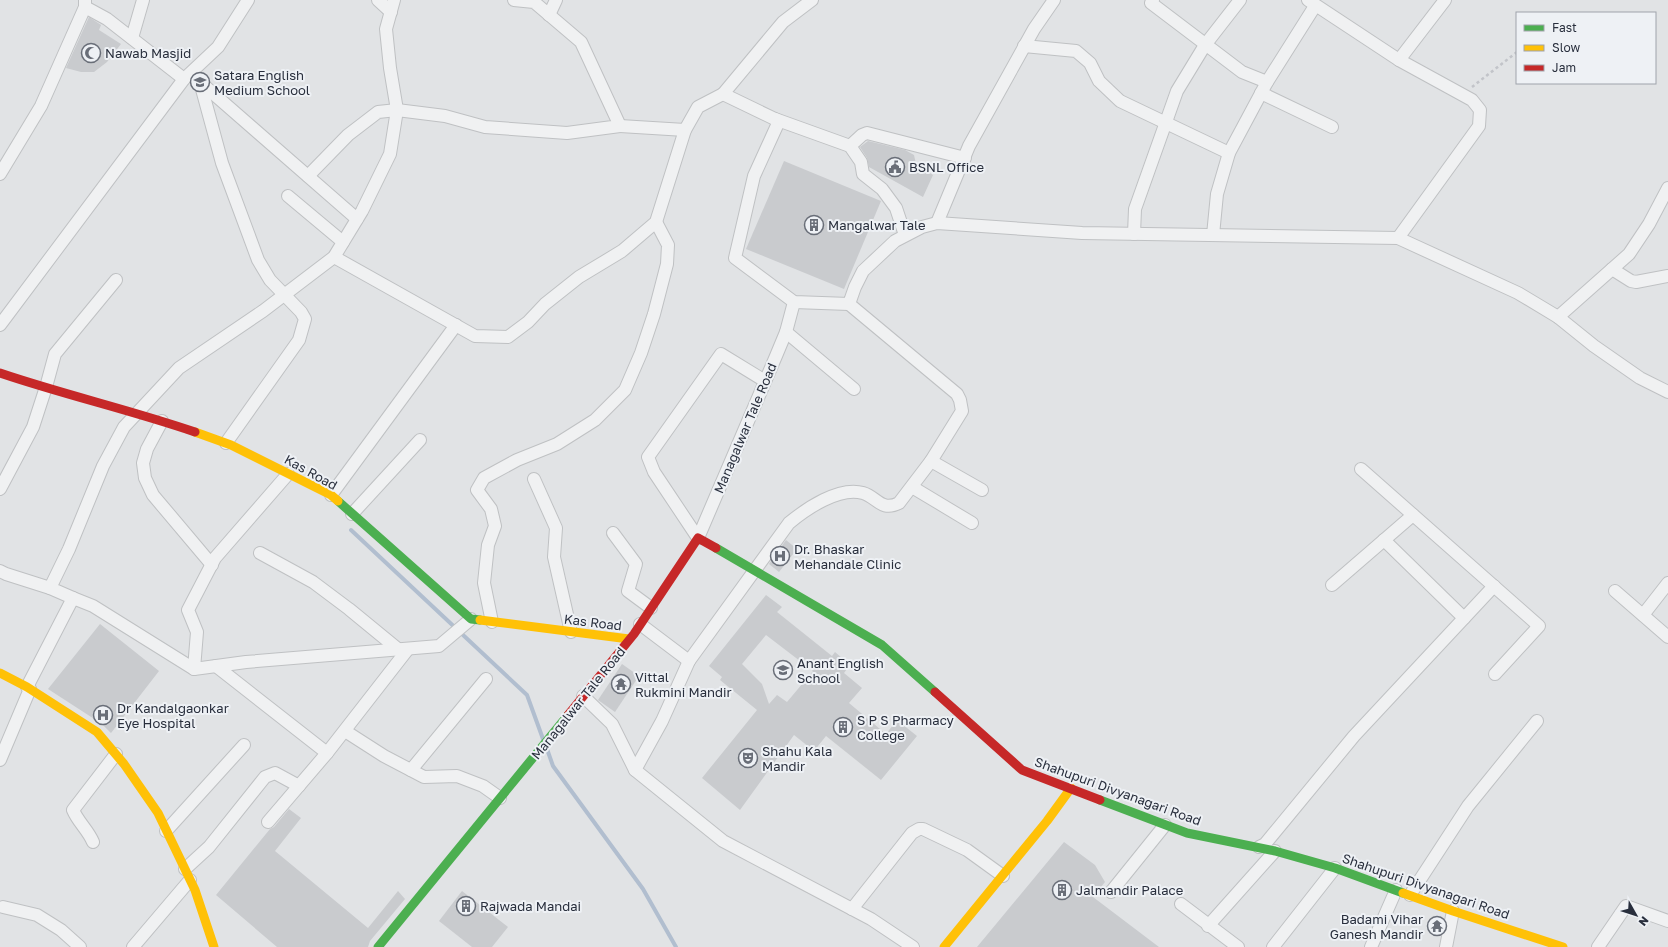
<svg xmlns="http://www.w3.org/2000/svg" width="1668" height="947" viewBox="0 0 1668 947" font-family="'Golos Text',sans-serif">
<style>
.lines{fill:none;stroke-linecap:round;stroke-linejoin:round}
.stream{stroke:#b1becf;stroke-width:4}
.building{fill:#c9cbce;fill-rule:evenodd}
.street-casing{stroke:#bfc1c3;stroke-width:14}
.path{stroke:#c2c4c9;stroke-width:2.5;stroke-dasharray:3 3;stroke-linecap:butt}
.street{stroke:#f0f1f2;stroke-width:12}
.fast{stroke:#4caf50;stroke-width:9}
.slow{stroke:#ffc107;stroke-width:9}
.jam{stroke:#c62828;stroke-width:9}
.labels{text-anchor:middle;stroke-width:4;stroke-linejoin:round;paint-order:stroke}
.poi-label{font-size:13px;fill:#292f3d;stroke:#eef1f5;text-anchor:start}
.street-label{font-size:13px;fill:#292f3d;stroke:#eef1f5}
</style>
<rect width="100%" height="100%" fill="#e1e3e5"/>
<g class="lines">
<g class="stream">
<polyline points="351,530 527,695 543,739"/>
<polyline points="547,749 553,766 643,889 676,947"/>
</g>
</g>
<g class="building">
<polygon points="89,17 101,25 99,30 121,44 107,62 94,72 81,72 66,68"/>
<polygon points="868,141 905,150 914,155 916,164 933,175 923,197 869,167 867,158 860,147"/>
<polygon points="784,161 881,201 844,289 746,249"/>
<polygon points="786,540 797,549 779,572 769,564"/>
<path d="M766,595L782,607L777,612L832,656L835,652L850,665L844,673L862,688L849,703L886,734L897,720L917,736L881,780L826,736L814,751L794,735L740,810L702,778L757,710L720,680L722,677L709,666ZM766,635L813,671L787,702L777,695L769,704L762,684L742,664Z"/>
<polygon points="100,624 159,671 111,733 102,724 48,689"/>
<polygon points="622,664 639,676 615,712 598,700"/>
<polygon points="289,809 301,818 275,851 368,928 398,891 405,899 370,941 368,947 277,947 216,895 270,829 274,827"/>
<polygon points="1064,842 1095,865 1105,882 1093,897 1159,947 977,947"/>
<polygon points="462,891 508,927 492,947 472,947 439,921"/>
</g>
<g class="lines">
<defs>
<g id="street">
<polyline points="378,0 391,12"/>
<polyline points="812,0 783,22 723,94 779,121 754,176 735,258 794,302 849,304 855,287 863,271 895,241 922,227 937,223 1082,233 1398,238 1518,293 1558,317 1594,346 1640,378 1668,392"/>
<polyline points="1153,0 1151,3 1242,72 1267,82"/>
<polyline points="1308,0 1399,60"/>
<polyline points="85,7 107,19 184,79"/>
<polyline points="549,15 556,0"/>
<polyline points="132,38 143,0"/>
<polyline points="1024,46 1076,51 1090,63 1099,81 1120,101 1229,153"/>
<polyline points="200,82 222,163 258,260 270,280 301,312 305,319 299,340 226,443"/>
<polyline points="200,82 357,219"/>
<polyline points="1261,93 1332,127"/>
<polyline points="775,119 850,146 861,162 863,174 882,189 896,208 905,235"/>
<polyline points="620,126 685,130"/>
<polyline points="850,146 862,135 867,133 965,158"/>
<polyline points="0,174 41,106 85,7 85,0"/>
<polyline points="308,176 348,135 378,112 397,110 445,116 485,127 567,133 620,126 581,42 534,2 514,0"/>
<polyline points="288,196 343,242"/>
<polyline points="937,223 969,146 1034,29 1054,0"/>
<polyline points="1134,234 1135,209 1177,91 1205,45 1240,0"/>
<polyline points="1213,235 1217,194 1229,153 1267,82 1315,6"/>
<polyline points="1398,238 1479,126 1480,110 1472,100 1399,60 1445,0"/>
<polyline points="334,257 475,336 508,337 528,322 545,304 579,277 622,251 656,222 685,130 698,107 723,94"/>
<polyline points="1612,269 1631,281 1636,282 1668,276"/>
<polyline points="1558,317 1629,254 1649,224 1668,188"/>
<polyline points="0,325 184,79 218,47 248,0"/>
<polyline points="786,332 854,389"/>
<polyline points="162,421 147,449 143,463 145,478 153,495 212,565"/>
<polyline points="931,461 982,490"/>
<polyline points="1361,469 1539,626 1495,674"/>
<polyline points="534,479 556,528 554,557 571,632"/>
<polyline points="912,487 972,523"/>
<polyline points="0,489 33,427 46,387 55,354 116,280"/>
<polyline points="331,495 456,325"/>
<polyline points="352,514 420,440"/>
<polyline points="613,533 636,564 628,591 651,608"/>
<polyline points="698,538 654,472 648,457 721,354 765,381"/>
<polyline points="698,538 776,356 786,332 794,302"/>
<polyline points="1384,540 1464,618"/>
<polyline points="260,553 313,582 349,609 399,650"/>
<polyline points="0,571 6,574 50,588"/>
<polyline points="1332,585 1413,515"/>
<polyline points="1615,591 1668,637"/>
<polyline points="73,598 50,588 69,549 103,466 124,427 179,368 263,311 334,257 362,211 390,154 397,110 390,68 386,29 394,0"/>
<polyline points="1643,615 1668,583"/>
<polyline points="492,622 484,583 488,545 495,526 491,509 477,490 484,478 517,460 557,444 595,420 625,390 641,353 654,314 667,264 668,245 656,222"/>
<polyline points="640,624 689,661"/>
<polyline points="216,666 327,753"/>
<polyline points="194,669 197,632 188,610 215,558 288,474"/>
<polyline points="27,687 73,598 93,606 194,669 246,662 439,646 471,619"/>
<polyline points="583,696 612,724 635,770 723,841 871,919 913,947"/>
<polyline points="345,731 384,756 424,777 457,776 483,786 500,798"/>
<polyline points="0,760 30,689"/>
<polyline points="411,770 486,679"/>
<path d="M635,770L662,721L689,661L789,523C806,509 839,486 863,493C877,497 881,512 899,503L931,461L962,411L960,400L957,394L849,304"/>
<polyline points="268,822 327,753 408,649"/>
<polyline points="166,831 244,745"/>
<path d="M93,842C88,830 78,822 73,810L116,754"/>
<polyline points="1259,847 1265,844 1354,736 1494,586"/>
<polyline points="185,869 209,847 265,777 275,773 299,786"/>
<polyline points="1111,892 1165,825"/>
<polyline points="1410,895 1468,806 1537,721"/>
<polyline points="1181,904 1238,947"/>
<polyline points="3,907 37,915 61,930 80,947"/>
<polyline points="852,909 912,833 919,829 923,829 967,850 1003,876"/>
<polyline points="1208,926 1275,851"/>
<polyline points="133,947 190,880"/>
<polyline points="1273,947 1335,868"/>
<polyline points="1371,947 1396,890"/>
<polyline points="1446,947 1453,911"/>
<polyline points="1598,947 1626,906 1668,921"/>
</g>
</defs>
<use href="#street" class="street-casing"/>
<polyline class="path" points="1472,87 1517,52"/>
<use href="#street" class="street"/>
<g class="fast">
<polyline points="338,501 471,619 480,620"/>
<polyline points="716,548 882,645 935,692"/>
<polyline points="1100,800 1187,833 1275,851 1335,868 1403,893"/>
<polyline points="378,947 568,715"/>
</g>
<g class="slow">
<polyline points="195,432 231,445 331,495 338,501"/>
<polyline points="480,620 629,639"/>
<polyline points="0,673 27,687 97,732 124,764 158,813 195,890 214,947"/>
<polyline points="1403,893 1453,911 1563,947"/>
<polyline points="944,947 1047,821 1071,788"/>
</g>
<g class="jam">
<path d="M0,373C65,395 131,410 195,432"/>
<polyline points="935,692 1022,770 1100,800"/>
<polyline points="568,715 634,634 698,538 716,548"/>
</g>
</g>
<defs>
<symbol id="mosque-ring" viewBox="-11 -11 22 22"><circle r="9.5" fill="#eef1f5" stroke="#696e78" stroke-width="1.5"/><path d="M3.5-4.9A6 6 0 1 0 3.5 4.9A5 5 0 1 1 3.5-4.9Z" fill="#696e78"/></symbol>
<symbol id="university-ring" viewBox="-11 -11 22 22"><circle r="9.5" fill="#eef1f5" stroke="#696e78" stroke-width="1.5"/><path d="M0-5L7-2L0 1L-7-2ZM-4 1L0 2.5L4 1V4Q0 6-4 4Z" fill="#696e78"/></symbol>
<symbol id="civic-ring" viewBox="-11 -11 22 22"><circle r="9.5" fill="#eef1f5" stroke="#696e78" stroke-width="1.5"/><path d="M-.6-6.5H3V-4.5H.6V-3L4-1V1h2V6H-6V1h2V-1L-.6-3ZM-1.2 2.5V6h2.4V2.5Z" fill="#696e78"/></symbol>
<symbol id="building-ring" viewBox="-11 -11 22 22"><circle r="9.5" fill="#eef1f5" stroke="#696e78" stroke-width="1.5"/><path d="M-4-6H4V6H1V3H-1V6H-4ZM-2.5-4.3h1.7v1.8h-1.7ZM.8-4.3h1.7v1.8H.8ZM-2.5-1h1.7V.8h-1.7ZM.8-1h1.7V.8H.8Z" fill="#696e78"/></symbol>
<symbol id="hospital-ring" viewBox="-11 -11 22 22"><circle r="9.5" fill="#eef1f5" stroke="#696e78" stroke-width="1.5"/><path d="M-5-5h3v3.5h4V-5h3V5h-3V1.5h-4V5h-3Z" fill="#696e78"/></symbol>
<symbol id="school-ring" viewBox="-11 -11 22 22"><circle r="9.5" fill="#eef1f5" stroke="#696e78" stroke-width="1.5"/><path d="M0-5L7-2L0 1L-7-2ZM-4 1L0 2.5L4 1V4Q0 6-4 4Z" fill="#696e78"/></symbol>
<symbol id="temple-ring" viewBox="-11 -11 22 22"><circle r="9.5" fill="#eef1f5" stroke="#696e78" stroke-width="1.5"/><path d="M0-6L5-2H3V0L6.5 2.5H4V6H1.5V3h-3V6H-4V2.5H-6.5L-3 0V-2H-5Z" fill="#696e78"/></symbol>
<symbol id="theatre-ring" viewBox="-11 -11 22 22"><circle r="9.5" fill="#eef1f5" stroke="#696e78" stroke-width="1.5"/><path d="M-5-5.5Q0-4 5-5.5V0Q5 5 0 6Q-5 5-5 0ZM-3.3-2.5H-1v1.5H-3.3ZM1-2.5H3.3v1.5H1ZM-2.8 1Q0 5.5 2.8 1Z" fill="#696e78"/></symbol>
</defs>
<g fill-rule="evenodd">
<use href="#mosque-ring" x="80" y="42" width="22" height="22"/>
<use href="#university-ring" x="189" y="71" width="22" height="22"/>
<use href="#civic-ring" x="884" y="156" width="22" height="22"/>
<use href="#building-ring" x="803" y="214" width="22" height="22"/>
<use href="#hospital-ring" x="769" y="545" width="22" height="22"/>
<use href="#school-ring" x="772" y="659" width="22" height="22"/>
<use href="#temple-ring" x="610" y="673" width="22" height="22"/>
<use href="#hospital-ring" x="92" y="704" width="22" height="22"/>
<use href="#building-ring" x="832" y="716" width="22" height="22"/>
<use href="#theatre-ring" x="737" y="747" width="22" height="22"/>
<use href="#building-ring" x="1051" y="879" width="22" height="22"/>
<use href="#building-ring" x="455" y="895" width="22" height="22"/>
<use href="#temple-ring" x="1426" y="915" width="22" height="22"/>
</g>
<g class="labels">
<g class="poi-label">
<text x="105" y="58">Nawab Masjid</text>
<text x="214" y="80">Satara English<tspan x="214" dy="15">Medium School</tspan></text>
<text x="909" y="172">BSNL Office</text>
<text x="828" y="230">Mangalwar Tale</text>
<text x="794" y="554">Dr. Bhaskar<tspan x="794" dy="15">Mehandale Clinic</tspan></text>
<text x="797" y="668">Anant English<tspan x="797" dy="15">School</tspan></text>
<text x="635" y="682">Vittal<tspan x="635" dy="15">Rukmini Mandir</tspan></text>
<text x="117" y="713">Dr Kandalgaonkar<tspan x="117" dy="15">Eye Hospital</tspan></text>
<text x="857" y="725">S P S Pharmacy<tspan x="857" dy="15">College</tspan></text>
<text x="762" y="756">Shahu Kala<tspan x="762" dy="15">Mandir</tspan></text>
<text x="1076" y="895">Jalmandir Palace</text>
<text x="480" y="911">Rajwada Mandai</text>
<text x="1423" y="924" text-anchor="end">Badami Vihar<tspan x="1423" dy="15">Ganesh Mandir</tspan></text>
</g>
<g class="street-label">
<text transform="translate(745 428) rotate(-67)" y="5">Managalwar Tale Road</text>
<text transform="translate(311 472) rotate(29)" y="5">Kas Road</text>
<text transform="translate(593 622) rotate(7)" y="5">Kas Road</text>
<text transform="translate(578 703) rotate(-51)" y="5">Managalwar Tale Road</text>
<text transform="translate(1118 791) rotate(20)" y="5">Shahupuri Divyanagari Road</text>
<text transform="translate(1426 886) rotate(19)" y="5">Shahupuri Divyanagari Road</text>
</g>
</g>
<rect x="1516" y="12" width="140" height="72" fill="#eef1f5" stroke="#9fa3ab"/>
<rect x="1524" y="25" width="20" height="6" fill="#4caf50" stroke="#9fa3ab"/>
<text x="1552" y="32" font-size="12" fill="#292f3d">Fast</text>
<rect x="1524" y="45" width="20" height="6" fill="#ffc107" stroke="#9fa3ab"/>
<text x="1552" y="52" font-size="12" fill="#292f3d">Slow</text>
<rect x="1524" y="65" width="20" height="6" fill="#c62828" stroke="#9fa3ab"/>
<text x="1552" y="72" font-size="12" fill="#292f3d">Jam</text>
<g transform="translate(1636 915) rotate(129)" stroke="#eef1f5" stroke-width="3" paint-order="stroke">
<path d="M0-3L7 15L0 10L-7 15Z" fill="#292f3d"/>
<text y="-6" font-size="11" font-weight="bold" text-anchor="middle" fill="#292f3d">N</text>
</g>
</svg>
